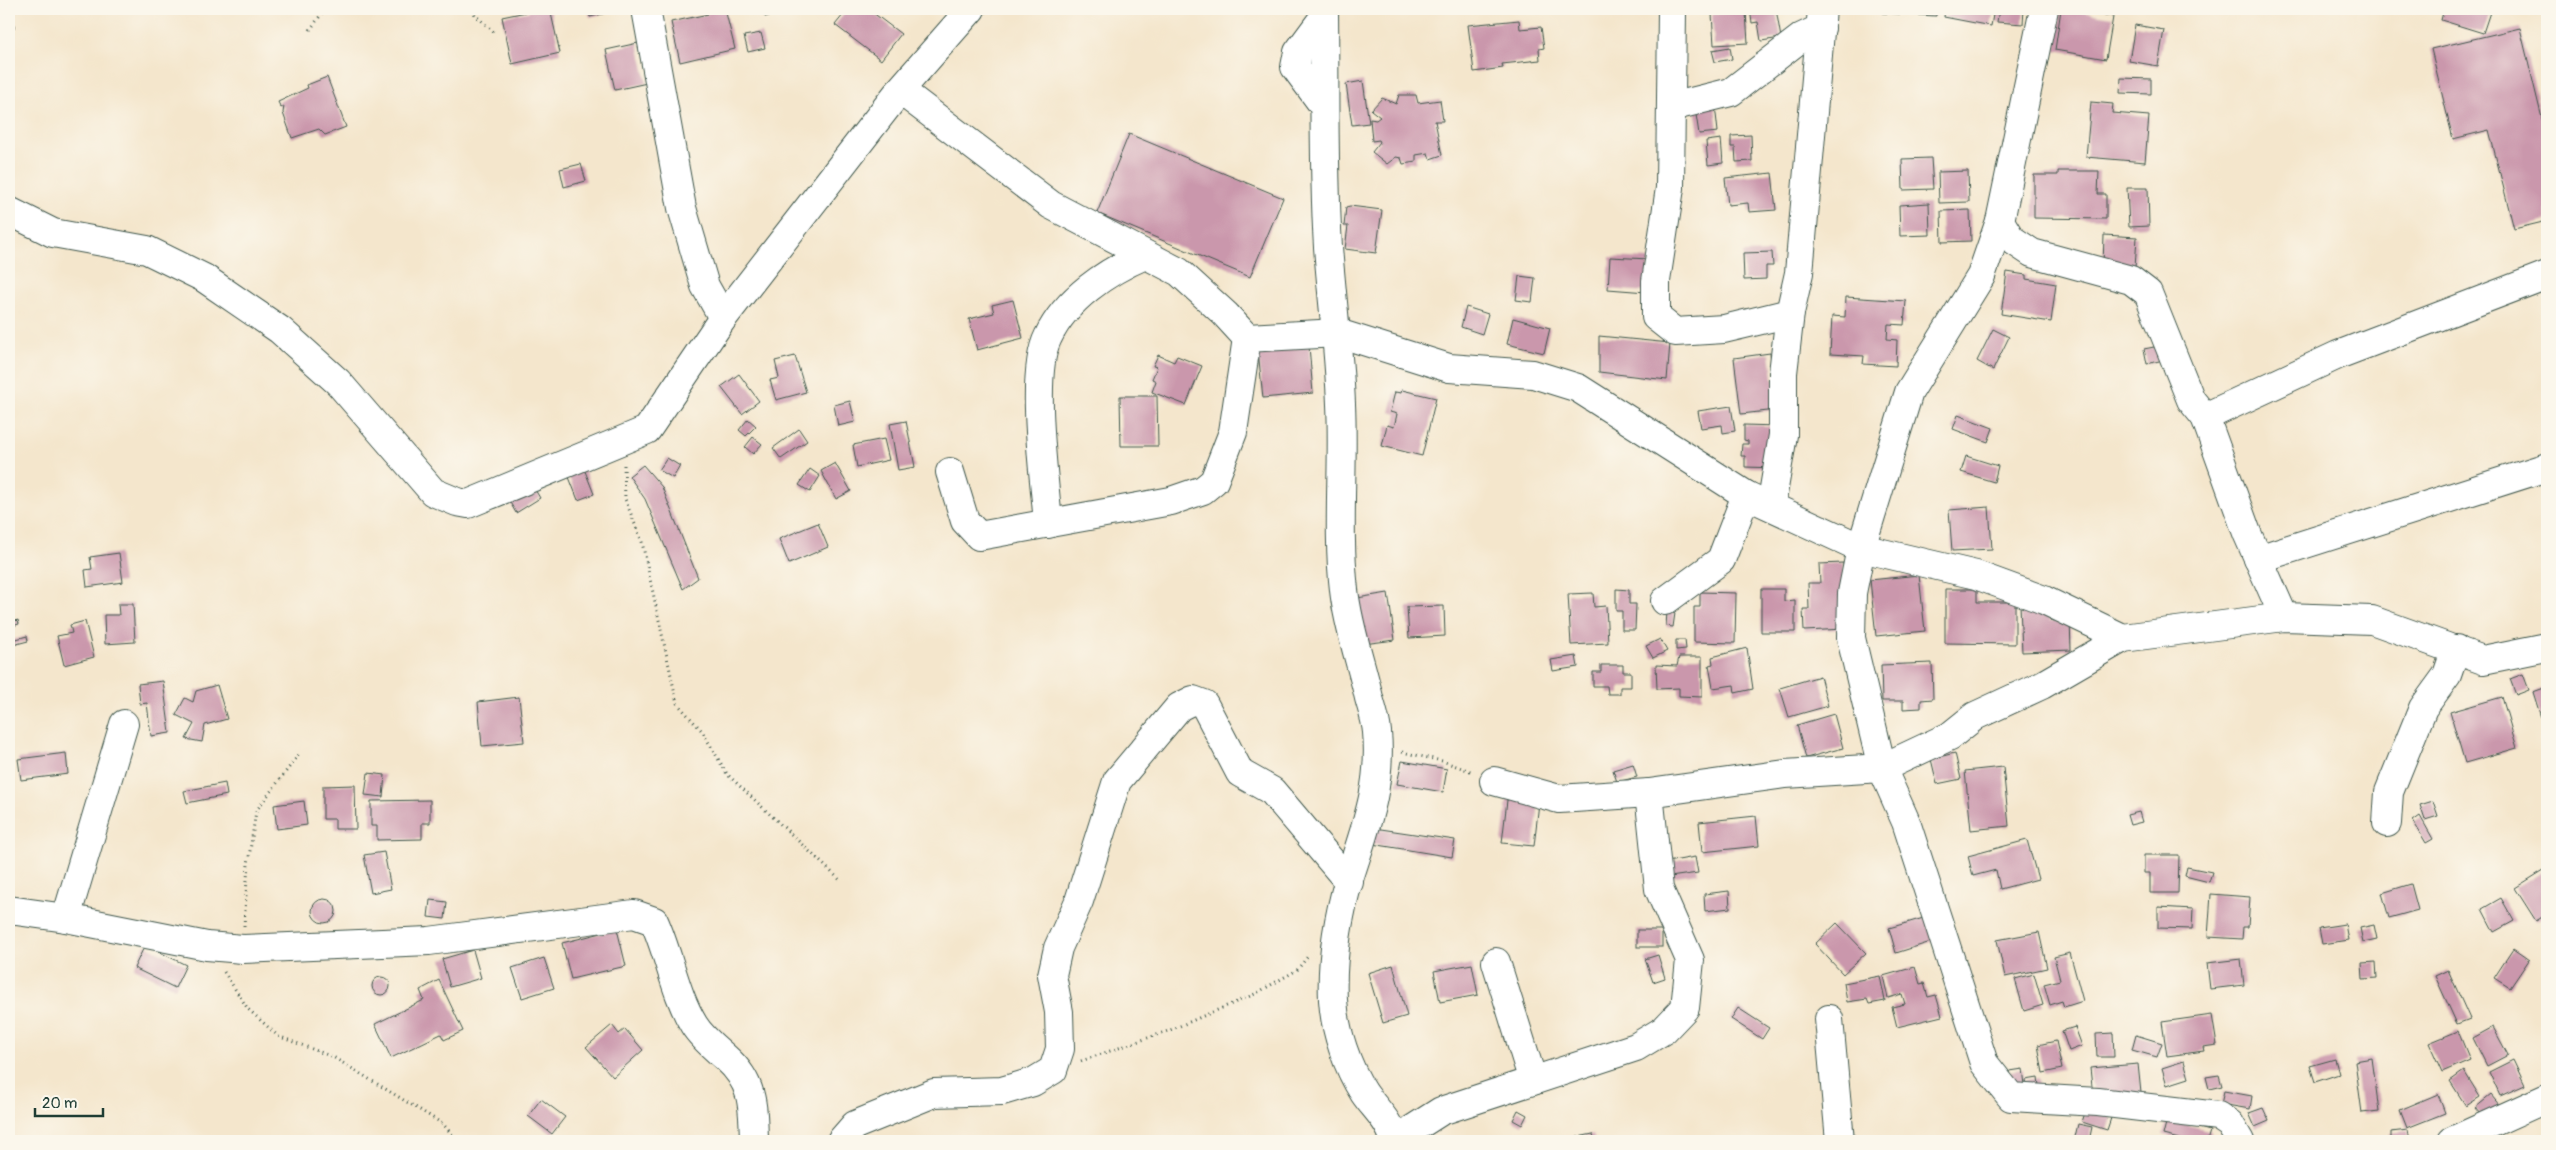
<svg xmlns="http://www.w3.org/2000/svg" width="2556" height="1150" viewBox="0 0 2556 1150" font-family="Pangolin,sans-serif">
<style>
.building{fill:#ca97ac}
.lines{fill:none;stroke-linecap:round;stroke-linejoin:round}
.minor-casing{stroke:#3f564b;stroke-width:30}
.path{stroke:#3f564b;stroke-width:3;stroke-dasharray:1 4;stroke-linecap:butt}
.minor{stroke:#fff;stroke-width:28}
</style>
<rect width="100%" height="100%" fill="#fbf7ec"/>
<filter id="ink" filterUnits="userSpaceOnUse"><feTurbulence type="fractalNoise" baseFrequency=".02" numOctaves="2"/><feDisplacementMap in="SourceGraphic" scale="10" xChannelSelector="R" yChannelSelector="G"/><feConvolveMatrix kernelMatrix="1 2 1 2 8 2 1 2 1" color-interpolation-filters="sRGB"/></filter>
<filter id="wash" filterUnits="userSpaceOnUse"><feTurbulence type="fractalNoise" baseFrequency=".0096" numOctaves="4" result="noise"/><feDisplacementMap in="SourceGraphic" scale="20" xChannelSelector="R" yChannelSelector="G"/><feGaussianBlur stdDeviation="1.12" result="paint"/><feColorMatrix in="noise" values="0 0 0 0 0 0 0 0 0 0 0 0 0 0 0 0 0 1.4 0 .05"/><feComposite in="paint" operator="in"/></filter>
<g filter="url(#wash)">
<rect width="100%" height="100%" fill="#f4e6cc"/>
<g id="blocks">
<g class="building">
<polygon points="540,9 550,9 560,53 512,64 502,17"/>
<polygon points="588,9 614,9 614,11 590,17"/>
<polygon points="707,9 725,9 735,49 680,62 671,22 708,14"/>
<polygon points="762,9 792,9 765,17"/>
<polygon points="848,9 868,9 901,34 881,60 835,25"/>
<polygon points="1750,9 1776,9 1781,38 1761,41 1758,22 1752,23"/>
<polygon points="1882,9 1936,9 1936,16 1882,13"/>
<polygon points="1945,9 1961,9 1993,15 1991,26 1944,17"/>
<polygon points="1999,9 2024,9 2023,24 1997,22"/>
<polygon points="2061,9 2113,17 2106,59 2055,50"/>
<polygon points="2444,9 2491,9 2483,33 2441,20"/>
<polygon points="1746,12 1748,43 1714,45 1712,14"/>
<polygon points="10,17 15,28 9,31 9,18"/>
<polygon points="1519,20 1520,29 1541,27 1544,48 1539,49 1540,60 1502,64 1503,68 1474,72 1468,25"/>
<polygon points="2135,25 2164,30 2158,66 2129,61"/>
<polygon points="2520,28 2547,139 2547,221 2514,229 2489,130 2453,139 2431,49"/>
<polygon points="761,33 765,48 748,52 744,36"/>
<polygon points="638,43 647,83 615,90 606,50"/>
<polygon points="1730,47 1732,59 1715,62 1712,50"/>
<polygon points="327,77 346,127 325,135 319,129 292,138 283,113 284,106 281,108 278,102 308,88 307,85"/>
<polygon points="2121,78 2151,79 2151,94 2120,93"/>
<polygon points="1363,81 1369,123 1352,125 1346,84"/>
<polygon points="1399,95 1416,95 1418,103 1440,100 1443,121 1435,121 1442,155 1430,159 1428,153 1416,155 1416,162 1403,164 1401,158 1396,157 1387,164 1372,152 1380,142 1379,140 1372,141 1370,119 1376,120 1380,117 1371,110 1382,98 1396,104"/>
<polygon points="2091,102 2113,104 2112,113 2149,116 2145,162 2086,157"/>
<polygon points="1715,105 1718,132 1699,134 1695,108"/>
<polygon points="1129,134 1283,198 1250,277 1097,213"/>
<polygon points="1751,135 1752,161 1736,162 1735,147 1731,147 1731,136"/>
<polygon points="1721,139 1723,163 1708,165 1706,141"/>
<polygon points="1931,158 1933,189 1903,190 1902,159"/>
<polygon points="581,164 586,181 564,187 560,169"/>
<polygon points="1968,171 1969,202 1939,203 1938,172"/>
<polygon points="2058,171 2099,171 2098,194 2106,194 2106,219 2034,218 2034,175 2058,175"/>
<polygon points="1772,173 1776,210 1749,212 1748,203 1728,205 1725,178"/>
<polygon points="2127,188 2148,188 2149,226 2129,227"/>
<polygon points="1929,203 1930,235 1900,236 1899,205"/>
<polygon points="1350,206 1382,210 1376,253 1345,249 1348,226 1344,226 1346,207"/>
<polygon points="1970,210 1971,241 1942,242 1941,211"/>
<polygon points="2104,235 2137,237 2135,268 2103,266"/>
<polygon points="1772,252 1773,266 1766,266 1766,279 1744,280 1743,253"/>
<polygon points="1610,257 1649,259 1646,292 1608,289"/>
<polygon points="2007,272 2026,275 2026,279 2056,284 2051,322 2001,314"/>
<polygon points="1519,276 1535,278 1532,302 1516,300"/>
<polygon points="1846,297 1906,301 1904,325 1888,324 1887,339 1897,340 1896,366 1863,364 1864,356 1830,354 1832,316 1845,317"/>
<polygon points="1013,300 1023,338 977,350 969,319 994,313 992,305"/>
<polygon points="1466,307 1488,314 1482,334 1461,327"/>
<polygon points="1513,318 1550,328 1544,353 1507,344"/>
<polygon points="1993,329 2009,337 1993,370 1977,361"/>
<polygon points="1599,336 1670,343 1667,380 1599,372"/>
<polygon points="2164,345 2167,359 2147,364 2144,349"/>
<polygon points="1309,346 1313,393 1263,398 1258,351"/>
<polygon points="1770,353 1777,410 1741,414 1734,358"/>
<polygon points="1158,355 1174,362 1177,356 1202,366 1186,405 1152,392 1156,381 1152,379 1157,367 1153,366"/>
<polygon points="795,356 806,392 776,400 770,380 779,378 775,361"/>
<polygon points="739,374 759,401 742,414 721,387"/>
<polygon points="1402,390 1436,398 1422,456 1382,446 1387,425 1394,427 1397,414 1390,412 1395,392 1401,393"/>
<polygon points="1120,396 1157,396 1158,446 1121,446"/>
<polygon points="850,401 855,422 838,426 834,405"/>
<polygon points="1731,406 1735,431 1723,433 1722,425 1701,428 1698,411"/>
<polygon points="1958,415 1993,428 1988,442 1953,429"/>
<polygon points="748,419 756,426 746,436 739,430"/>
<polygon points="906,421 915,467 898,470 890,424"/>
<polygon points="1744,425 1778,426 1776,468 1745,467 1745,456 1741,456 1742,444 1748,444 1748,441 1744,440"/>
<polygon points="799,429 807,441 781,459 773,448"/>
<polygon points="753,437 762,444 753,454 745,447"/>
<polygon points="884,439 889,460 857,467 853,445"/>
<polygon points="1966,456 1998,466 1994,482 1961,472"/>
<polygon points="667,458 680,466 673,478 659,470"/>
<polygon points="835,463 851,491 836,499 821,471"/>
<polygon points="643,465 662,487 698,578 683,589 645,499 629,476"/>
<polygon points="583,466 594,494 578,500 567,472"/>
<polygon points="810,469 820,476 810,492 799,485"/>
<polygon points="531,483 540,498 516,513 507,497"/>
<polygon points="1989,507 1992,549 1952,551 1949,510"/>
<polygon points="818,523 828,547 789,564 779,539"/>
<polygon points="119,553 123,582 87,587 85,570 92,569 90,557"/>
<polygon points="1843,563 1845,629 1804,631 1803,609 1809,609 1808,583 1820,583 1819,564"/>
<polygon points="1919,575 1925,631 1876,636 1870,580"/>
<polygon points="1616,589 1629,590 1629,604 1636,604 1635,630 1622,630 1622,611 1616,611"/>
<polygon points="1761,589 1784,589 1784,601 1795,600 1795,632 1761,632"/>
<polygon points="1945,589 1977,589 1977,602 2015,602 2015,644 1945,643"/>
<polygon points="1700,592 1736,593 1735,643 1694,642 1694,607 1700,607"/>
<polygon points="1388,593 1395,640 1363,644 1357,598"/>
<polygon points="1593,593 1594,607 1606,606 1608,643 1571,645 1568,594"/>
<polygon points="118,604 133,604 135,642 105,644 104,615 119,615"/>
<polygon points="2020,604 2049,608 2050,621 2070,620 2071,650 2022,652"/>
<polygon points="1444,606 1445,636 1409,638 1407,607"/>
<polygon points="1667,612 1675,613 1673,627 1666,626"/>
<polygon points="18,620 19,624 9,627 9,623"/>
<polygon points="85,621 94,657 64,665 57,636 72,633 70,625"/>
<polygon points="27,636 28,641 9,646 9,641"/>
<polygon points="1660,639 1667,651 1653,658 1646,646"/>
<polygon points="1676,640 1685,640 1686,649 1676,650"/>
<polygon points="1747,648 1753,689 1735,693 1734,685 1713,688 1709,665 1713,664 1712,657"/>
<polygon points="1576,656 1578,667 1553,671 1551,660"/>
<polygon points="1679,657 1702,657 1702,697 1679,696 1679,688 1657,689 1656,665 1677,666"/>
<polygon points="1932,663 1933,699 1921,700 1921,708 1903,709 1903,701 1882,701 1881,665"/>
<polygon points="1601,665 1623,665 1623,672 1631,672 1631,687 1620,687 1620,694 1608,694 1607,686 1593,686 1593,672 1601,672"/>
<polygon points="2523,674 2529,690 2516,695 2510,679"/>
<polygon points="1820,676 1828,706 1789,717 1780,688"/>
<polygon points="163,681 170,733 151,736 147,703 140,704 138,684"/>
<polygon points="217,685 227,719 205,725 202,742 186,739 194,724 176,715 185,698 193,702 196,691"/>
<polygon points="2547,687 2547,726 2544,727 2533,692"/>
<polygon points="519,697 524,742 482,746 478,702"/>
<polygon points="2502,697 2517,748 2465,763 2450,712"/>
<polygon points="1834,714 1843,748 1806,758 1797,725"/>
<polygon points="66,753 68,774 21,780 18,759"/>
<polygon points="1955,753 1961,779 1937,784 1931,759"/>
<polygon points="1402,761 1447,769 1443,792 1397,784"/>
<polygon points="1633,764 1637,777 1617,782 1613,770"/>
<polygon points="2003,767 2009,826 1971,830 1965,771"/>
<polygon points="368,773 385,775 383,797 365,795"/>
<polygon points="225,783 227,795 187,803 184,791"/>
<polygon points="355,785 356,829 335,829 335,819 323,819 323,786"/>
<polygon points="1521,796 1539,803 1534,846 1502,843 1507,800"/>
<polygon points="430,800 430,823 422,823 422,839 377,840 377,826 371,826 371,801"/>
<polygon points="304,801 307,825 277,829 274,805"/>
<polygon points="2433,801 2438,816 2425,820 2420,805"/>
<polygon points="2139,812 2142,822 2130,825 2127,815"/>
<polygon points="1756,816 1759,846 1702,852 1699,822"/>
<polygon points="2420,816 2433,839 2426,843 2413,821"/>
<polygon points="1374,828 1455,840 1452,857 1372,844"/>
<polygon points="2027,840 2038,879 2000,889 1996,870 1973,876 1968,856"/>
<polygon points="384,852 391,889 371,893 364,855"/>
<polygon points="2144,855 2179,855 2178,893 2150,893 2150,873 2144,873"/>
<polygon points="1695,857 1698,873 1670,877 1667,862"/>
<polygon points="2187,867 2212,872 2209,882 2185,876"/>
<polygon points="2547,868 2547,914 2536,921 2515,888"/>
<polygon points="2411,884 2418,910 2389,918 2382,893"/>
<polygon points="1729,891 1730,908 1705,911 1704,894"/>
<polygon points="2211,894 2250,897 2248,927 2243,927 2242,939 2208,937"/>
<polygon points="2501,898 2514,921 2494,932 2482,909"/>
<circle cx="324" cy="911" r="12"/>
<polygon points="430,900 447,902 445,919 428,917"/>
<polygon points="2158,907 2193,909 2192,929 2158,928"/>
<polygon points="1927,917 1934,941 1896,953 1889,928"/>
<polygon points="1837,923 1866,953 1843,974 1815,944"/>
<polygon points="2345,924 2348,940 2322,944 2319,928"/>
<polygon points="2374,925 2377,939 2363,942 2360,928"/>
<polygon points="617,929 626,966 571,979 562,943"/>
<rect x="1637" y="930" width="25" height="17"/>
<polygon points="2039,932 2047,968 2005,977 1997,940"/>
<polygon points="145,945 186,965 175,988 134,968"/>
<polygon points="2513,949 2529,960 2510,988 2494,978"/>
<polygon points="473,950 481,978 450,987 442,959"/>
<polygon points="2070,953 2083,1001 2064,1007 2062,1001 2050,1005 2044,984 2060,980 2054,957"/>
<polygon points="1658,955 1665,978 1653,982 1645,959"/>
<polygon points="544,958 554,988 522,998 512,968"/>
<polygon points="2241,959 2244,985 2210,989 2207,963"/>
<polygon points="2376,962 2377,978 2363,979 2362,963"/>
<polygon points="1472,964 1478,995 1440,1002 1434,971"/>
<polygon points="1393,965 1407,1016 1383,1023 1368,973"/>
<polygon points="1915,967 1920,984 1924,983 1928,997 1936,995 1942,1016 1897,1027 1892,1007 1905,1004 1902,994 1888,998 1883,976"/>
<polygon points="2448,970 2470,1019 2457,1024 2435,976"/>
<polygon points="2034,974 2043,1005 2024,1011 2015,979"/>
<polygon points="1880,976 1885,1001 1869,1004 1867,999 1847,1002 1844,983"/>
<circle cx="381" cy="986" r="9"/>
<polygon points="439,980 463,1031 444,1040 441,1034 391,1058 375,1024 424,1000 420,990"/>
<polygon points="1738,1008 1769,1028 1762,1039 1731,1019"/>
<polygon points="2212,1015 2217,1045 2203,1047 2204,1051 2167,1056 2162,1022"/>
<polygon points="612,1025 619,1034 625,1029 643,1050 613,1077 586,1047"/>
<polygon points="2075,1027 2082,1046 2069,1051 2062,1031"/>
<polygon points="2493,1027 2508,1055 2487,1066 2473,1038"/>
<polygon points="2458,1031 2470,1060 2442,1072 2429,1043"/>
<polygon points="2113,1033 2114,1057 2097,1057 2096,1034"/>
<polygon points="2136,1035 2162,1043 2157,1057 2132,1050"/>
<polygon points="2056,1041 2062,1069 2043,1073 2038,1045"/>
<polygon points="2372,1058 2379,1111 2362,1113 2355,1061"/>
<polygon points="2335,1059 2339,1074 2315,1082 2310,1066"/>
<polygon points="2513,1060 2525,1085 2500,1096 2489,1072"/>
<polygon points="2184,1061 2189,1078 2167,1085 2162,1068"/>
<polygon points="2138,1064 2141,1093 2093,1096 2090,1068"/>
<polygon points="2023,1069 2025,1085 2012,1087 2010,1071"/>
<polygon points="2464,1071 2480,1097 2466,1106 2450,1081"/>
<polygon points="2219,1075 2222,1086 2209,1089 2206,1077"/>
<polygon points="2038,1078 2039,1086 2027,1088 2026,1080"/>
<polygon points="2224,1091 2252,1096 2250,1109 2221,1104"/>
<polygon points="2438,1094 2445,1113 2407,1128 2400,1110"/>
<polygon points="2491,1095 2500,1106 2484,1119 2475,1108"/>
<polygon points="541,1099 565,1117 552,1134 528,1116"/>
<polygon points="2263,1108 2269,1121 2255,1127 2249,1113"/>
<polygon points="1518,1110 1527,1115 1522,1125 1513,1120"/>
<polygon points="2086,1110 2112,1115 2107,1130 2082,1122"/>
<polygon points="2167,1119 2210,1131 2207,1141 2187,1141 2163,1135"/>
<polygon points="2078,1124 2092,1127 2089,1141 2074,1141"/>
<polygon points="2408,1130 2410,1141 2391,1141 2391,1132"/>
<polygon points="1593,1134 1595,1141 1563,1141 1563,1140"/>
</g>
</g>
</g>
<g filter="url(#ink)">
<use href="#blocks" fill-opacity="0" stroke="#3f564b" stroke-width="1"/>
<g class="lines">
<defs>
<g id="minor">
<polyline points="646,9 682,208 705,286 723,318"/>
<path d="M1324,9C1325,88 1323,168 1328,247C1332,300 1339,351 1341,404C1344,466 1337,528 1344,590C1348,627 1361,662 1369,698C1372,709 1376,720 1377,732C1382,787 1365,828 1349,879C1338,918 1331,959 1333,1000C1335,1031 1347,1067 1364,1093C1374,1108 1391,1122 1394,1141"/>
<polyline points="1672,9 1670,188 1656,281 1656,317 1675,332 1724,329 1790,313"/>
<polyline points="2044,9 2000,221 1981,276 1909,392 1861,548 1852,593 1851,638 1882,768 1950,736 1975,716 2042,685 2123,638"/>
<polyline points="900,90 1051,205 1179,272 1225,314 1247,338"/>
<polyline points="1323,105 1295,67 1298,52 1324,17"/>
<polyline points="1671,107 1731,92 1802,37 1821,28"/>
<polyline points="9,211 53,233 147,250 204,278 280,330 338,382 433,492 457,502 468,504 647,430 723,318 900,90 971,9"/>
<polyline points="2000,221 2011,239 2032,253 2131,280 2148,293 2191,400 2205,417 2338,355 2547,275"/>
<polyline points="2205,417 2247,533 2284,617"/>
<polyline points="950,472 965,521 979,536 1171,501 1203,490 1214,481 1233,432 1247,338 1338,333 1449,368 1533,374 1578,388 1746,495 1861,548 1976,575 2044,600 2123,638 2284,617 2372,620 2483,660 2547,647"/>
<polyline points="1771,506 1783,435 1783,373 1790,313 1799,273 1822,9"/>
<path d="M1048,524C1045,481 1029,374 1048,337C1066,299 1107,271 1145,255"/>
<polyline points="2258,559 2547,467"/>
<polyline points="1665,601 1721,560 1746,495"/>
<polyline points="1494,781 1559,799 1649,793"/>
<polyline points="2387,823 2389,792 2423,708 2447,675 2456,649"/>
<path d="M9,910L66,918L207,946L243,949L429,941L634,914L654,921C669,954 675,994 694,1025C702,1038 715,1048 726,1058C754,1083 753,1106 754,1141"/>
<polyline points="66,918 124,724"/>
<polyline points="1496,962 1533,1081"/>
<polyline points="1829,1019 1840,1141"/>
<polyline points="841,1141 855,1125 934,1093 1002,1091 1033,1082 1053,1070 1060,1049 1059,1012 1052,975 1058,948 1079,901 1117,781 1179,707 1193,700 1204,704 1240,773 1272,791 1349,882"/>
<polyline points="1394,1141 1441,1111 1636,1047 1664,1030 1685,1008 1690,960 1659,889 1649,793 1785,774 1882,768 1906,822 1984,1063 2011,1097 2098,1102 2218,1116 2230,1124 2240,1141"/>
<polyline points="2452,1141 2547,1098"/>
</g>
</defs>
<use href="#minor" class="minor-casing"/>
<g class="path">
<polyline points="473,9 475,15 496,34"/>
<polyline points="310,30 325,9"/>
<polyline points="624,465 625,499 642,542 677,703 702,731 727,774 841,881"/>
<polyline points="1402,752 1442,761 1473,772"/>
<polyline points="244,926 248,864 256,811 300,753"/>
<polyline points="224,972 248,1009 278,1036 333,1057 443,1124 458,1141"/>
<polyline points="1081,1061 1168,1031 1255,994 1297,970 1309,955"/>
</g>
<use href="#minor" class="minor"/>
</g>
</g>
<rect width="2556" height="1150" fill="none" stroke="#fbf7ec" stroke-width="30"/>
<path d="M35 1108v8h68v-8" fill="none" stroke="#1f3d34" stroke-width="2.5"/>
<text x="42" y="1108" font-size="15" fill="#1f3d34" stroke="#fbf7ec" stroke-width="4" paint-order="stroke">20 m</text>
</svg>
